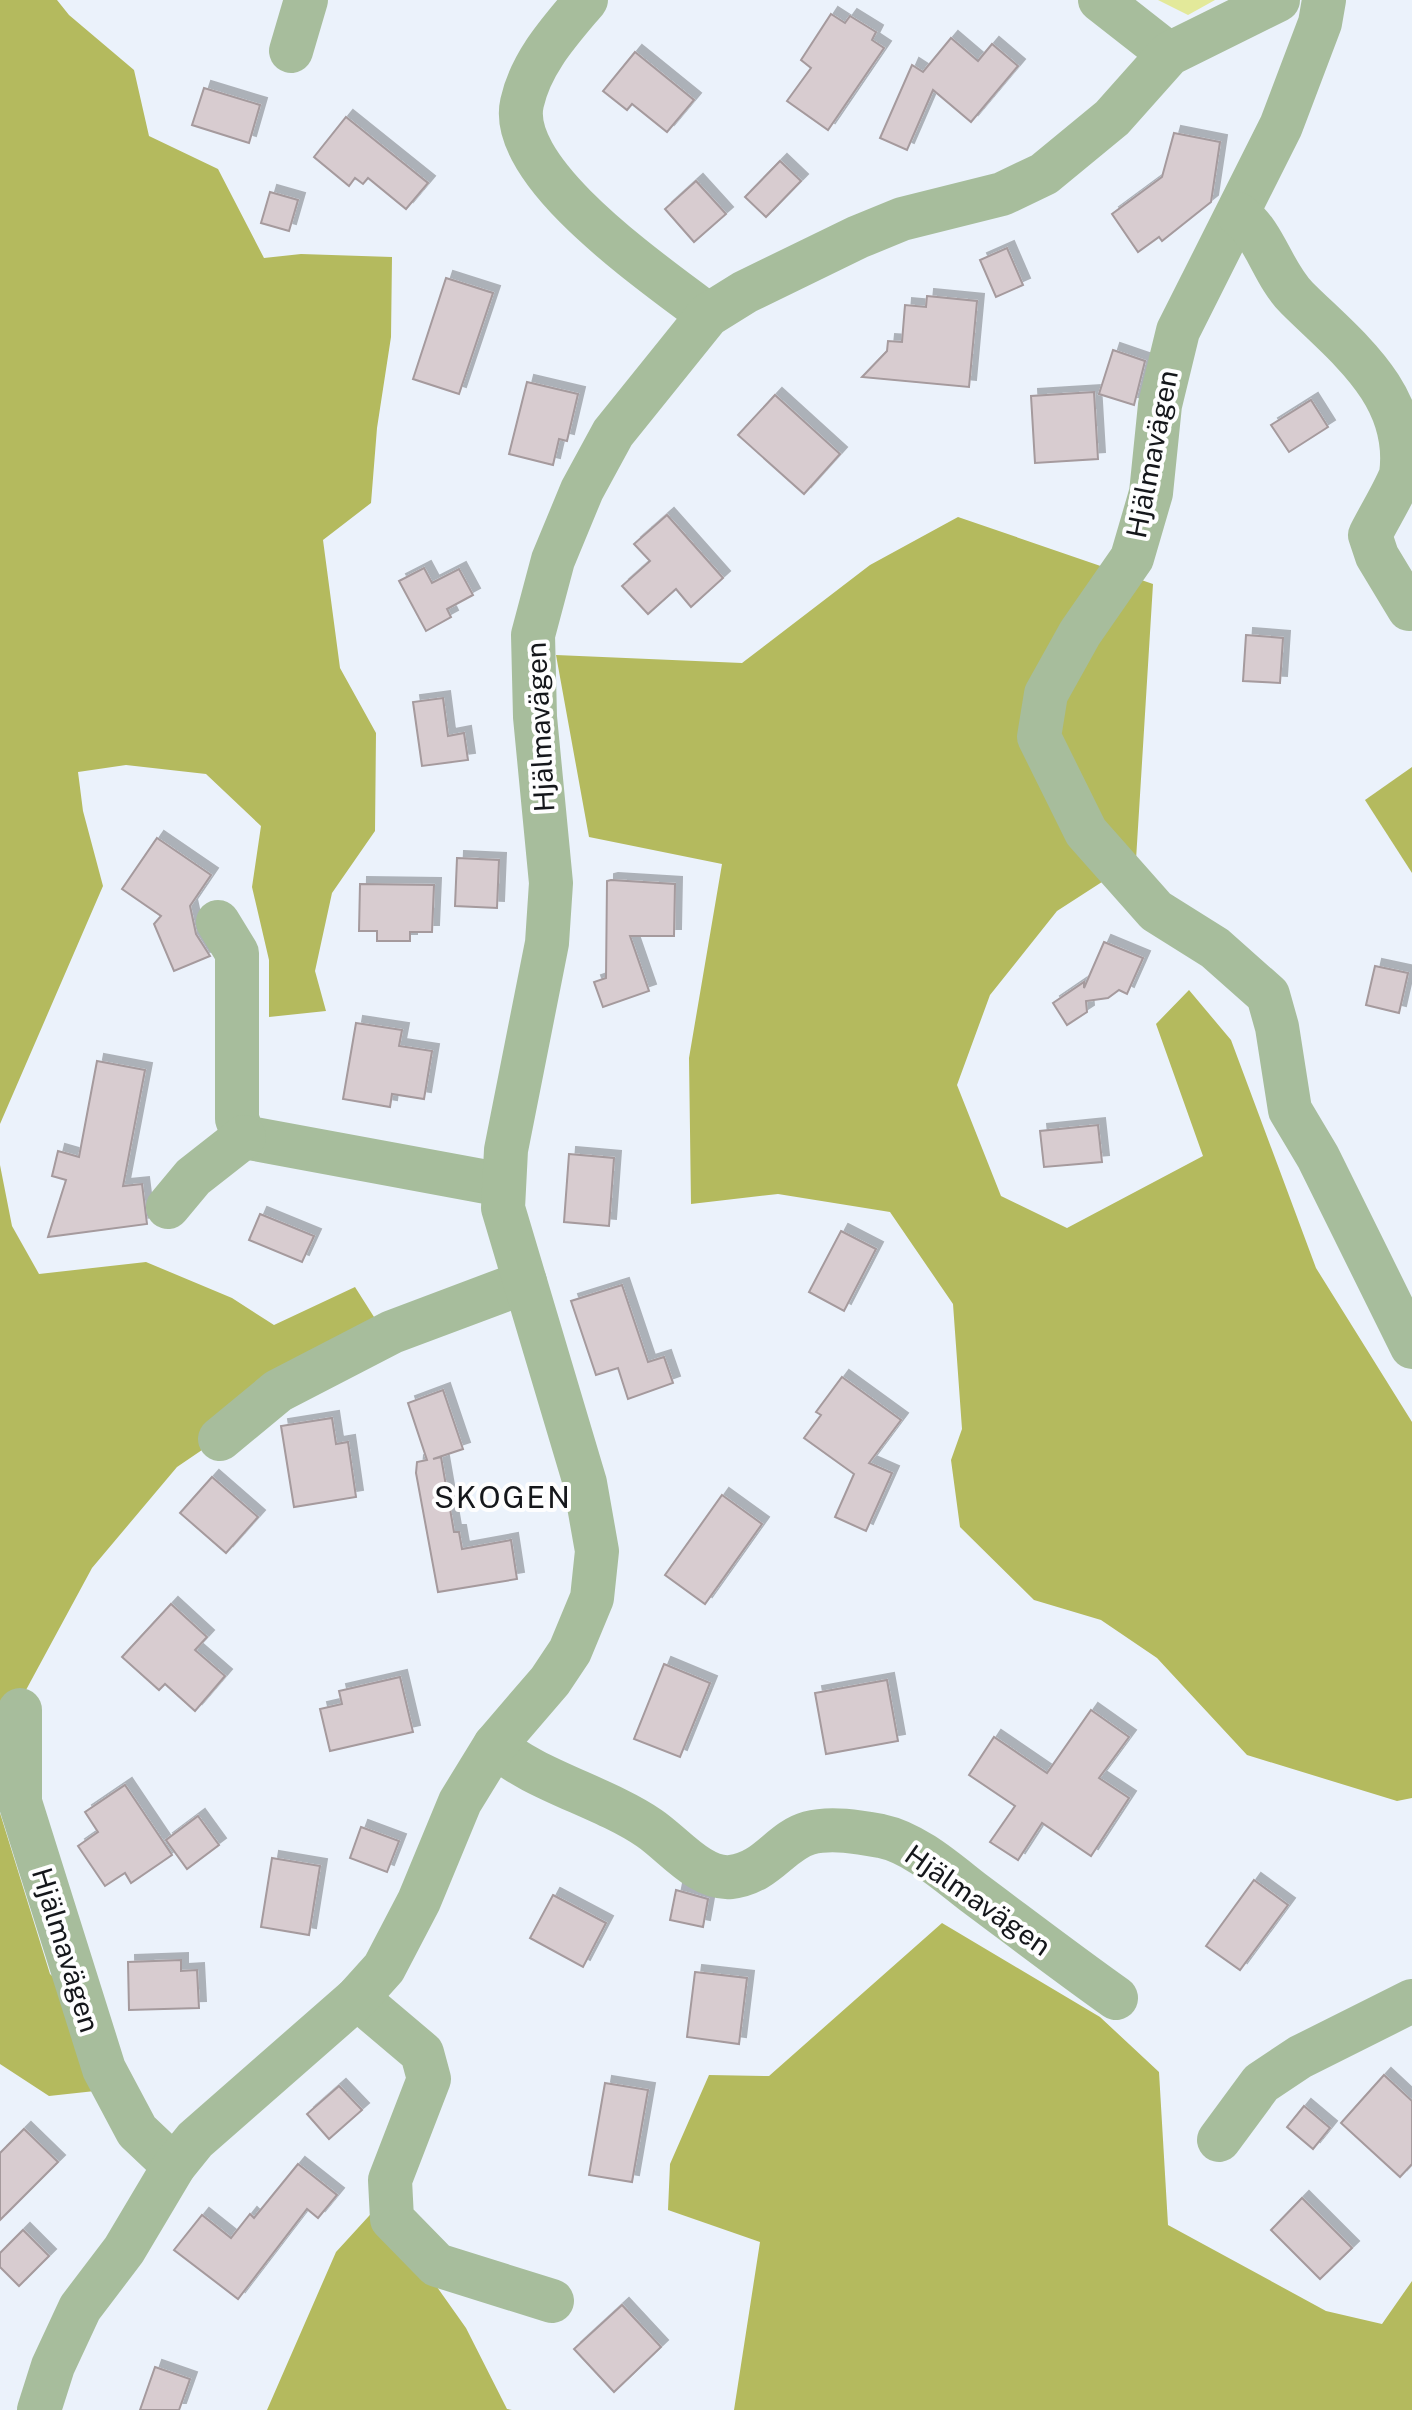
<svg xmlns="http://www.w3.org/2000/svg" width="1412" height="2410" viewBox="0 0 1412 2410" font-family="'Public Sans',sans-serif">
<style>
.green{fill:#e3e99a}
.forest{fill:#b4ba5e}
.building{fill:#d8ccd0;stroke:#a59a9d;stroke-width:2;filter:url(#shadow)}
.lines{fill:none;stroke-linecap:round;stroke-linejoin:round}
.minor{stroke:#a7bd9c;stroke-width:44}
.labels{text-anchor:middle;stroke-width:8;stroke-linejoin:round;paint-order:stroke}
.street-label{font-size:28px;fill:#15171b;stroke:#fefefe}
.neighbourhood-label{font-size:30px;letter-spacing:2px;fill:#15171b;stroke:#fefefe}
</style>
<defs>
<filter id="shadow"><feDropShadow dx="7" dy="-7" stdDeviation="0" flood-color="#0004"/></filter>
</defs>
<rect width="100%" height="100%" fill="#ebf2fb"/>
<polygon class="green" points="1158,0 1215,0 1188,15"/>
<g class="forest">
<polygon points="0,0 57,0 69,15 134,70 149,136 218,169 264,258 301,254 392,257 391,337 377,428 371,503 323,540 340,668 376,733 375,831 332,893 315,971 326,1011 269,1017 269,960 252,887 261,826 206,774 126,765 78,772 83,811 103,886 0,1124"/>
<polygon points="958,517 1153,584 1136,860 1057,911 990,995 957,1085 1001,1196 1067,1228 1203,1156 1156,1024 1189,990 1231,1040 1316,1268 1412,1422 1412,1798 1397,1801 1247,1755 1157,1658 1101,1620 1034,1600 960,1527 951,1460 962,1429 953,1304 890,1212 778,1194 691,1204 689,1058 722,864 589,837 556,655 742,663 870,565"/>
<polygon points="1412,767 1412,873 1365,800"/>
<polygon points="0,1165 12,1226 39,1274 146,1262 232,1298 274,1325 355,1287 381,1328 177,1467 92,1568 0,1738"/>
<polygon points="0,1813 50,1974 70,1993 95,2091 49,2096 0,2064"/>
<polygon points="942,1923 1100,2017 1159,2072 1168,2225 1326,2311 1382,2324 1412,2281 1412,2410 734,2410 760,2242 668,2210 670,2164 709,2075 769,2076"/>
<polygon points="379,2205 466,2328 507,2409 512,2410 267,2410 336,2252"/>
</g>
<g class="building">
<polygon points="831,14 845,23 850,16 876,32 872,40 884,48 828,130 787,101 811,68 801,60"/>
<polygon points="951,38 978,61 992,44 1018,66 971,122 933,90 907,150 880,138 912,65 923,72"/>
<polygon points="635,52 694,100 667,132 632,104 627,110 603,91"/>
<polygon points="204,88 260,105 249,143 192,125"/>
<polygon points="346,117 428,183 406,209 368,178 363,184 355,178 349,186 314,157"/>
<polygon points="1174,133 1220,142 1211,202 1162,241 1159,237 1138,252 1112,214 1162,177"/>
<polygon points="780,161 801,181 766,217 745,197"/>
<polygon points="696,181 726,214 694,242 665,209"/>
<polygon points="270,192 298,200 289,231 261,223"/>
<polygon points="1007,248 1023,285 996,297 980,260"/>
<polygon points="446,278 493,293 459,394 413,379"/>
<polygon points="927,296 977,301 969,387 862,377 887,351 888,341 902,342 905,305 926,307"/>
<polygon points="1113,350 1145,361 1134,405 1099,394"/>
<polygon points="527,382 578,394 567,441 559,439 553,465 509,454"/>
<polygon points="1094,392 1098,459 1035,463 1031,396"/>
<polygon points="775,395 840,454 804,494 738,435"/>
<polygon points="1311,400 1328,427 1289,452 1271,425"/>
<polygon points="667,515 723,578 691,607 676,589 648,614 622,586 650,561 634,544"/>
<polygon points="424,568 432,583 459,569 473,595 447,609 451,617 426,631 399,581"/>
<polygon points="1246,635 1283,638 1280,683 1243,681"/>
<polygon points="443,698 448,736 464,733 468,760 422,766 413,702"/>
<polygon points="157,838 211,875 190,906 196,934 210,956 174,971 154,924 161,916 122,889"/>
<polygon points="457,858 499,860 497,908 455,906"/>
<polygon points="611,880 675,884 674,936 630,936 649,991 603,1007 594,982 606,978 607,881"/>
<polygon points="360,884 434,885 432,932 410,932 410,941 377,941 377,931 359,931"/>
<polygon points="1104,942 1143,958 1127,994 1119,990 1108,998 1086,1001 1087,1012 1067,1025 1053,1003 1084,982 1084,988"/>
<polygon points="1375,966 1408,973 1399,1013 1366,1005"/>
<polygon points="356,1023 402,1030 399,1046 432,1051 424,1099 392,1094 390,1107 343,1099"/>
<polygon points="97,1061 145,1070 123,1186 142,1184 147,1224 48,1237 66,1180 52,1176 58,1151 79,1157"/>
<polygon points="1098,1125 1102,1162 1044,1167 1040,1131"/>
<polygon points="569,1154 614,1158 609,1226 564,1222"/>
<polygon points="260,1214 314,1236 302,1262 249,1240"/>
<polygon points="841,1231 876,1249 844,1311 809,1292"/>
<polygon points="622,1285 648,1362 664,1357 673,1383 628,1399 618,1368 596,1375 571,1301"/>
<polygon points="842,1377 901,1420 869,1463 892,1473 866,1531 835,1517 854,1474 804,1438 821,1415 816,1412"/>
<polygon points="443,1390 463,1449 433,1459 441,1457 454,1532 459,1532 462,1549 511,1540 517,1579 438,1592 416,1473 417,1462 427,1460 408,1403"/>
<polygon points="332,1418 336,1444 348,1442 356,1497 294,1507 281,1426"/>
<polygon points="212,1477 258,1517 226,1553 180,1513"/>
<polygon points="722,1495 762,1524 705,1604 665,1575"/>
<polygon points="171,1604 207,1637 195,1650 225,1676 195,1711 165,1684 159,1690 122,1657"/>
<polygon points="664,1664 710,1683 680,1757 634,1739"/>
<polygon points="400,1677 413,1732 330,1751 320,1709 342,1704 339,1691"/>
<polygon points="887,1680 898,1741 826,1754 815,1693"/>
<polygon points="1091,1710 1129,1737 1099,1778 1129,1798 1091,1856 1042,1823 1018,1860 990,1842 1015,1806 969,1775 994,1737 1047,1773"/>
<polygon points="125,1785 172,1855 131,1883 125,1873 105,1886 78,1846 98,1832 85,1812"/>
<polygon points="198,1816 219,1845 187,1869 166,1840"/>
<polygon points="361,1827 399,1841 387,1872 350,1858"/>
<polygon points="272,1858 320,1866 309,1935 261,1927"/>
<polygon points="1254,1880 1288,1905 1240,1970 1206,1946"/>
<polygon points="676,1890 708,1899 703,1927 670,1920"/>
<polygon points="553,1895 606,1923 583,1967 530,1938"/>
<polygon points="181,1960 181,1971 197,1970 199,2008 129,2010 128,1962"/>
<polygon points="695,1972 747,1978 739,2044 687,2037"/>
<polygon points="1384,2075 1412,2101 1412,2164 1400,2177 1341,2123"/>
<polygon points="605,2083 648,2090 632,2182 589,2175"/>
<polygon points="339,2086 362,2110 329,2139 307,2114"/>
<polygon points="1304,2106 1330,2128 1313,2149 1287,2127"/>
<polygon points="24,2129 58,2162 0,2220 0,2153"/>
<polygon points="298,2164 337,2195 318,2218 307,2209 238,2299 174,2250 202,2215 231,2238 250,2214 254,2218"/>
<polygon points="1302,2198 1352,2248 1320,2279 1271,2230"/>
<polygon points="23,2230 49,2256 19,2286 0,2267 0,2253"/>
<polygon points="622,2305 661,2347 614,2392 574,2349"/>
<polygon points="155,2367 190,2379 179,2410 140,2410"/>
</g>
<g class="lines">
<g class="minor">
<path d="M586,0C560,31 531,62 522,103C506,174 658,276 708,315"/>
<polyline points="1100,0 1169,54"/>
<polyline points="1324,0 1320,23 1281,126 1178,331 1160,405 1151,493 1132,558 1080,633 1046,694 1039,737 1086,832 1156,911 1215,948 1268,995 1277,1027 1290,1110 1318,1157 1412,1347"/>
<polyline points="291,51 306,0"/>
<path d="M1238,214C1266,235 1272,273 1297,298C1345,346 1412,394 1401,475C1393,495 1380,515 1370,535L1377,556L1409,609"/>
<polyline points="218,922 237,953 237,1119 244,1137 503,1185"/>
<polyline points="168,1207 193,1177 244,1137"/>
<polyline points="220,1439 278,1391 392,1332 525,1282"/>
<polyline points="20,1710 20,1802 104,2069 137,2131 174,2166"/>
<path d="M495,1745C531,1779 604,1797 649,1828C673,1844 700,1880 731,1877C767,1873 780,1841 809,1833C831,1827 859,1832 881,1836C915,1843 948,1873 974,1893C1021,1928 1068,1964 1116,1998"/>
<polyline points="357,1998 422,2053 429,2079 390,2180 392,2219 437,2265 552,2301"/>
<polyline points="1219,2140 1261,2083 1300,2057 1412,2001"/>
<polyline points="39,2410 53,2366 80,2308 124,2250 174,2166 195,2140 357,1998 384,1968 419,1901 460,1802 495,1745 550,1681 570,1651 592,1598 597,1551 585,1483 503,1208 506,1150 547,943 551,883 535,717 533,635 553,560 582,490 613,433 708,315 745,292 858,237 902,219 1002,194 1044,174 1112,118 1169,54 1278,0"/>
</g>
</g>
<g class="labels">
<g class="street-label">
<text transform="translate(1152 454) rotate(-79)" y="10">Hjälmavägen</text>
<text transform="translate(540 727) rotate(-93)" y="10">Hjälmavägen</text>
<text transform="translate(978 1900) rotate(35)" y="10">Hjälmavägen</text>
<text transform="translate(66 1950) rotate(73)" y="10">Hjälmavägen</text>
</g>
<g class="neighbourhood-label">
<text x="503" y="1508">SKOGEN</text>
</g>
</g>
</svg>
